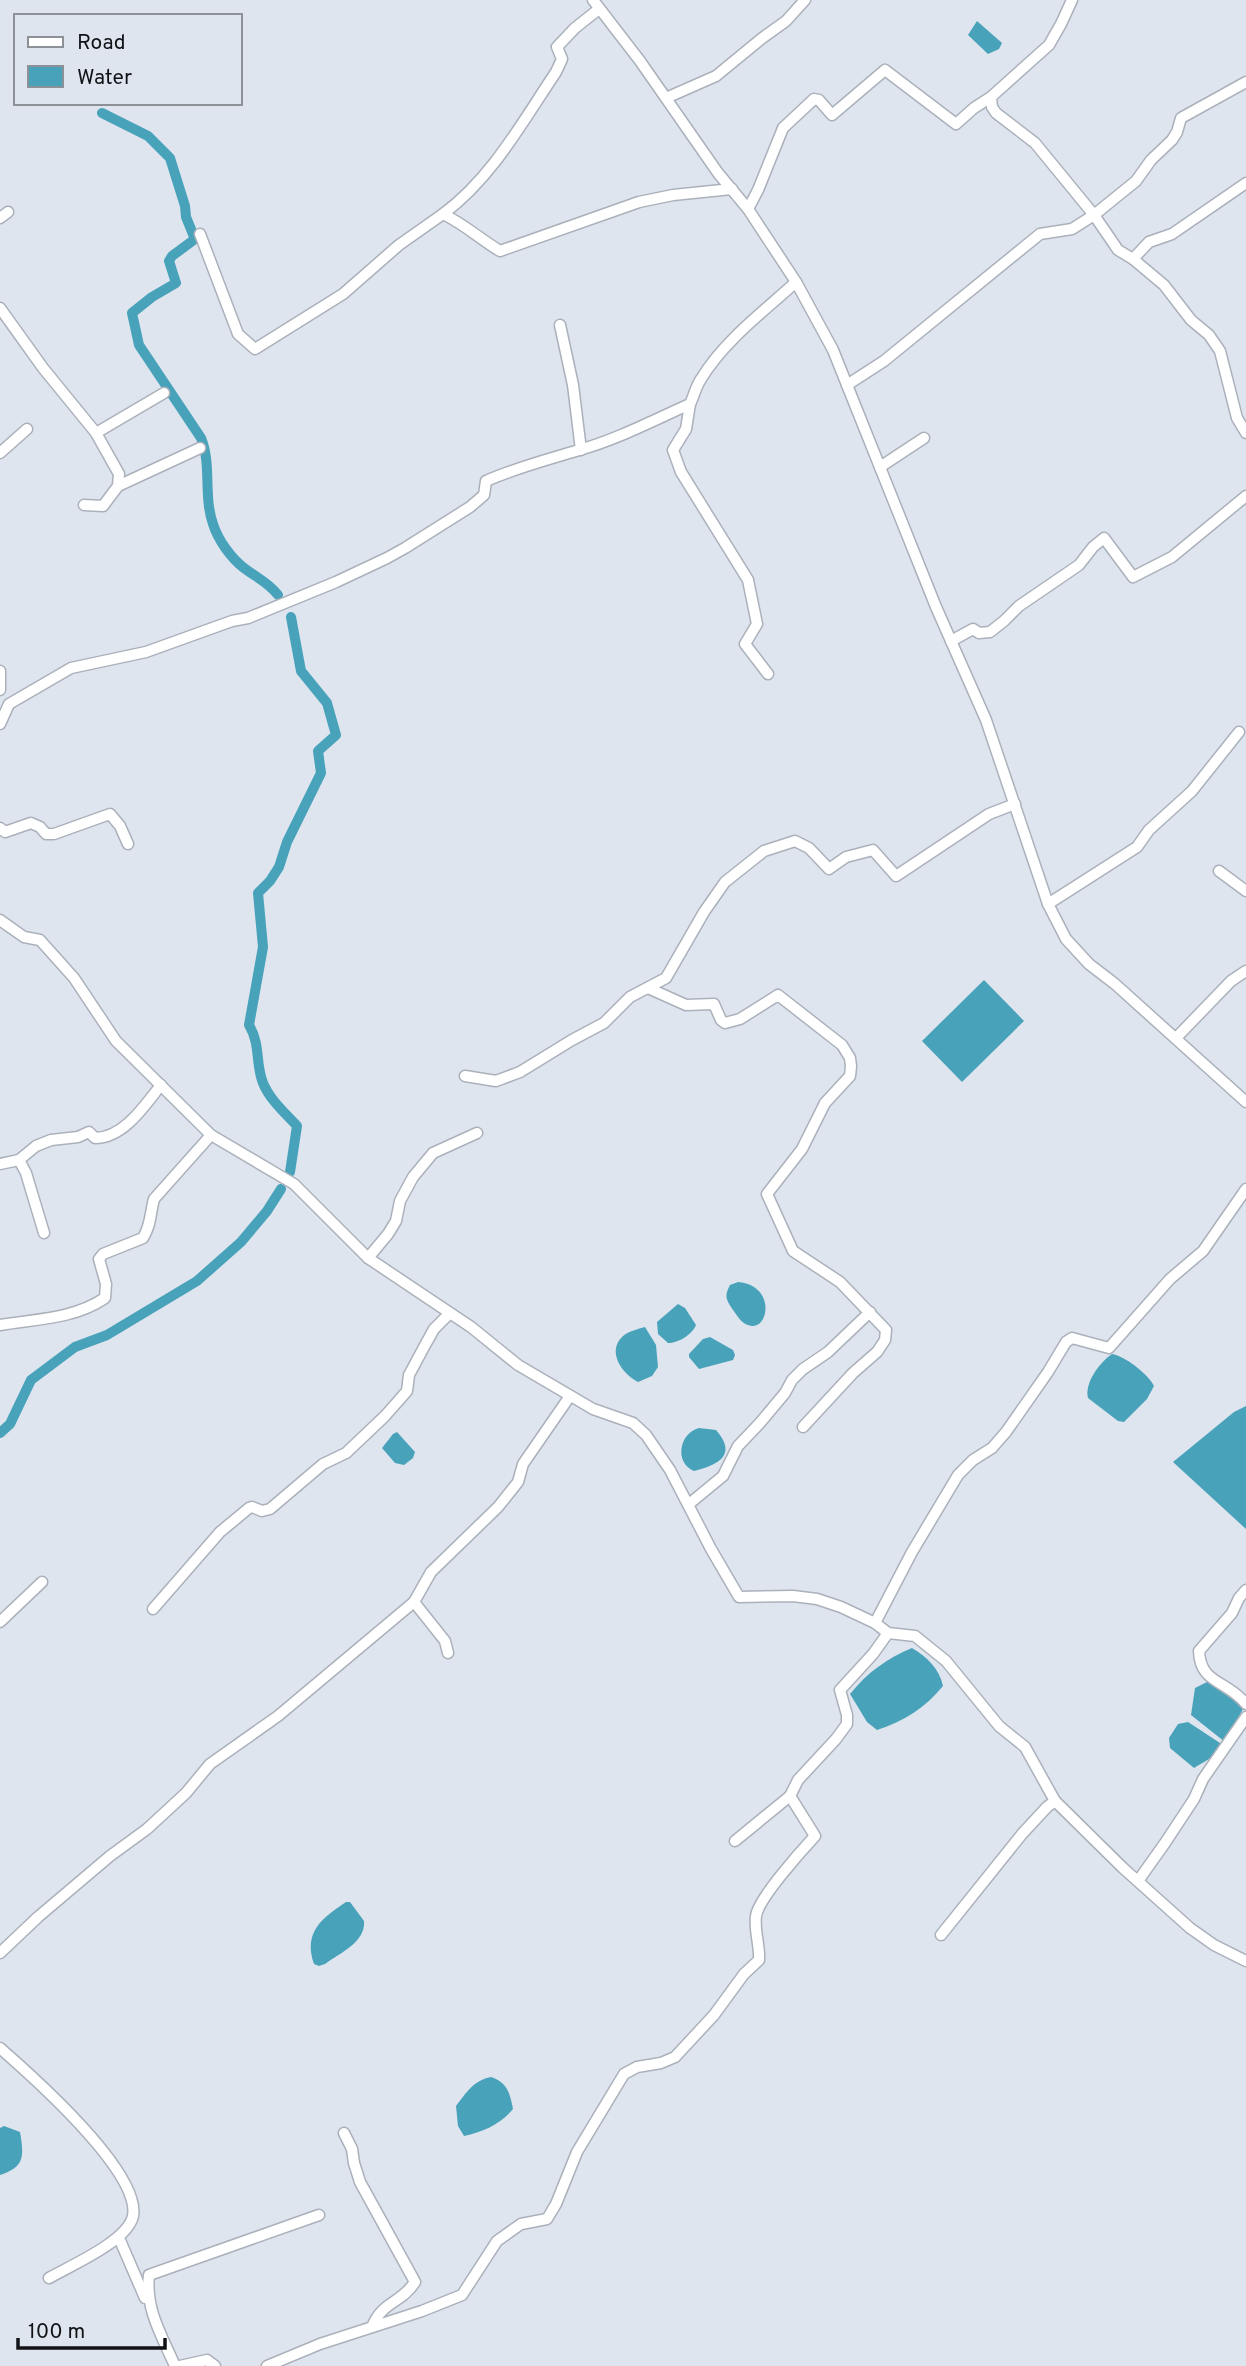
<svg xmlns="http://www.w3.org/2000/svg" width="1246" height="2366" viewBox="0 0 1246 2366" font-family="Overpass,sans-serif">
<style>
.water{fill:#48a2ba}
.lines{fill:none;stroke-linecap:round;stroke-linejoin:round}
.canal{stroke:#48a2ba;stroke-width:10}
.minor-casing{stroke:#abb1bb;stroke-width:13}
.minor{stroke:#fff;stroke-width:10}
</style>
<rect width="100%" height="100%" fill="#dee5ee"/>
<g class="water">
<polygon points="977,21 1002,43 999,49 988,54 968,35"/>
<polygon points="984,980 1024,1021 962,1082 922,1041"/>
<path d="M738,1282C777,1285 769,1333 748,1325C741,1323 737,1315 733,1310C726,1300 724,1296 730,1285Z"/>
<path d="M678,1304L685,1308L696,1325C692,1335 678,1343 668,1343L658,1334L657,1322Z"/>
<path d="M645,1327L656,1345L658,1367L652,1376L638,1382C622,1374 606,1351 623,1336C629,1331 638,1329 645,1327Z"/>
<polygon points="710,1337 733,1350 735,1355 733,1360 699,1369 689,1357 689,1354 703,1339"/>
<path d="M1112,1354C1125,1356 1148,1374 1154,1386L1147,1399L1124,1422L1118,1421L1088,1398C1084,1383 1100,1362 1112,1354Z"/>
<polygon points="1246,1406 1246,1529 1173,1462 1234,1412"/>
<path d="M699,1428L716,1430C738,1455 718,1465 694,1471C674,1463 679,1433 699,1428Z"/>
<polygon points="397,1432 415,1452 413,1458 404,1465 395,1463 382,1448 393,1434"/>
<path d="M912,1648C927,1657 939,1668 943,1686C925,1708 904,1721 877,1730L867,1722L850,1694C867,1673 887,1658 912,1648Z"/>
<polygon points="1209,1681 1230,1692 1243,1709 1225,1742 1191,1715 1195,1688"/>
<path d="M1188,1722L1220,1743C1217,1757 1205,1761 1194,1768L1170,1748L1169,1738L1178,1724Z"/>
<path d="M346,1902H350L364,1921C366,1942 340,1953 325,1964L319,1966L314,1964C303,1932 322,1918 346,1902Z"/>
<path d="M491,2077C507,2082 510,2093 513,2109C501,2124 483,2132 464,2136L458,2126L456,2106C466,2093 474,2080 491,2077Z"/>
<path d="M4,2126L20,2132C24,2156 25,2167 0,2175V2128Z"/>
</g>
<g class="lines">
<g class="canal">
<path d="M102,113L148,136L170,158L185,206L186,217L195,239L172,256L169,261L176,283L152,297L132,313L139,345L201,438C212,465 203,495 213,524C218,540 231,558 244,568C257,578 268,582 278,595"/>
<path d="M290,1172L297,1126C285,1113 270,1100 263,1083C255,1063 261,1045 249,1025L263,947L258,893L270,881L279,867L287,842L321,773L318,751L336,735L327,703L301,671L291,617"/>
<polyline points="0,1433 10,1424 31,1380 75,1347 107,1335 197,1281 241,1242 267,1211 281,1189"/>
</g>
<defs>
<g id="minor">
<polyline points="593,0 640,61 718,173 748,209 796,282 833,350 936,607 986,720 1048,904 1066,939 1089,964 1115,984 1246,1102"/>
<polyline points="1072,0 1061,24 1049,45 991,97 992,107 996,113 1035,143 1094,215 1136,181 1151,160 1172,140 1177,132 1181,118 1246,82"/>
<polyline points="666,98 716,76 761,39 786,21 805,0"/>
<polyline points="1246,183 1172,234 1149,242 1133,259 1164,285 1191,320 1209,335 1220,351 1237,418 1246,433"/>
<polyline points="748,209 758,190 783,128 814,99 819,100 832,115 885,70 956,124 974,108 991,97"/>
<path d="M443,214C492,178 523,121 556,72L562,59L557,47L575,28L599,9"/>
<polyline points="0,218 8,212"/>
<path d="M200,234L238,334L255,349L343,294L399,245L443,214C464,224 480,239 500,251L639,202L673,195L732,189"/>
<polyline points="0,308 43,368 96,433 119,474 118,486 103,506 84,505"/>
<polyline points="560,325 573,385 581,450"/>
<polyline points="847,385 884,361 1040,234 1072,229 1094,215 1118,250 1133,259"/>
<polyline points="690,404 686,429 673,450 681,472 748,580 757,624 745,644 768,674"/>
<polyline points="96,433 164,393"/>
<polyline points="0,453 27,429"/>
<polyline points="880,467 924,438"/>
<polyline points="118,486 200,448"/>
<polyline points="951,641 973,629 979,633 990,632 1004,621 1019,606 1079,565 1093,547 1104,538 1133,577 1172,557 1246,496"/>
<polyline points="0,671 0,690"/>
<path d="M0,724L9,704L71,668L146,652L232,621L248,618L336,582L387,558L405,548L470,507L484,495L486,481C518,467 547,460 579,450C618,439 654,420 690,404C694,396 696,386 701,379C724,341 763,312 796,282"/>
<polyline points="0,828 5,832 31,823 40,827 46,834 54,834 110,814 120,826 128,844"/>
<polyline points="1219,871 1246,891"/>
<polyline points="1048,904 1137,847 1149,830 1192,791 1239,732"/>
<polyline points="0,920 24,937 40,940 74,978 116,1041 211,1135 294,1184 368,1258 471,1327 518,1365 593,1409 633,1423 646,1435 670,1470 711,1549 739,1597 793,1596 817,1599 841,1607 875,1623 888,1633 915,1636 946,1661 999,1726 1025,1747 1055,1801"/>
<polyline points="648,988 686,1005 714,1004 721,1020 725,1023 740,1019 778,995 842,1045 850,1058 851,1066 850,1076 825,1103 802,1149 767,1194 793,1251 840,1282 886,1330 885,1340 877,1352 853,1373 803,1427"/>
<polyline points="1176,1038 1231,981 1246,971"/>
<polyline points="465,1076 496,1081 520,1072 572,1040 604,1023 630,997 666,978 704,912 725,882 764,851 795,841 809,848 829,869 846,857 873,850 896,876 989,814 1015,804"/>
<path d="M19,1160L36,1146L51,1140L78,1137L89,1132L95,1138C124,1138 145,1105 161,1085"/>
<polyline points="0,1164 19,1160 26,1173 44,1233"/>
<polyline points="368,1258 388,1234 396,1221 400,1201 413,1177 433,1153 477,1133"/>
<path d="M0,1325C36,1319 74,1319 105,1298L106,1284L99,1259L103,1254L143,1238C151,1225 150,1214 154,1199L211,1135"/>
<polyline points="689,1504 723,1476 738,1446 759,1424 785,1393 792,1380 803,1369 828,1352 870,1312"/>
<path d="M1246,1590L1239,1598L1232,1613L1199,1651C1200,1684 1227,1680 1246,1704"/>
<polyline points="153,1609 220,1532 249,1508 252,1507 262,1511 270,1509 323,1464 346,1453 385,1416 407,1391 409,1375 424,1347 434,1329 449,1314"/>
<polyline points="0,1622 42,1582"/>
<polyline points="875,1623 912,1552 958,1475 973,1460 992,1448 1006,1432 1048,1372 1066,1342 1072,1338 1109,1348 1170,1279 1203,1251 1246,1189"/>
<polyline points="448,1653 445,1641 414,1602 431,1572 498,1507 518,1482 523,1464 570,1396"/>
<polyline points="735,1841 790,1796 798,1780 836,1739 847,1724 847,1715 840,1690 873,1654 888,1633"/>
<polyline points="1138,1881 1165,1843 1194,1799 1203,1779 1246,1717"/>
<polyline points="941,1935 1022,1834 1047,1807 1055,1801 1123,1868 1190,1928 1214,1945 1246,1961"/>
<polyline points="0,1953 38,1917 110,1856 147,1829 186,1793 210,1764 278,1716 414,1602"/>
<path d="M0,2048C32,2076 141,2172 133,2216C128,2241 70,2266 49,2278"/>
<path d="M344,2133L352,2149L354,2163L360,2182L415,2282C402,2303 382,2301 372,2327"/>
<polyline points="119,2238 145,2298"/>
<path d="M175,2366C162,2336 145,2309 149,2275L319,2215"/>
<polyline points="180,2366 207,2360 215,2366"/>
<path d="M267,2366L320,2344L422,2311L462,2295L497,2241L521,2224L547,2219L556,2204L577,2152L624,2074L637,2067L661,2063L675,2057L714,2015L744,1974L759,1960C760,1945 754,1931 756,1916C758,1899 802,1850 815,1836L790,1796"/>
</g>
</defs>
<use href="#minor" class="minor-casing"/>
<use href="#minor" class="minor"/>
</g>
<rect x="14" y="14" width="228" height="91" fill="#dee5ee" stroke="#8c9198" stroke-width="2"/>
<rect x="28" y="37" width="35" height="10" fill="#ffffff" stroke="#8c9198" stroke-width="2"/>
<text x="77" y="49" font-size="21" fill="#101216">Road</text>
<rect x="28" y="66" width="35" height="21" fill="#48a2ba" stroke="#8c9198" stroke-width="2"/>
<text x="77" y="84" font-size="21" fill="#101216">Water</text>
<path d="M18 2338v10h147v-10" fill="none" stroke="#101216" stroke-width="3.5"/>
<text x="28" y="2338" font-size="21" fill="#101216" stroke="#dee5ee" stroke-width="5" paint-order="stroke">100 m</text>
</svg>
